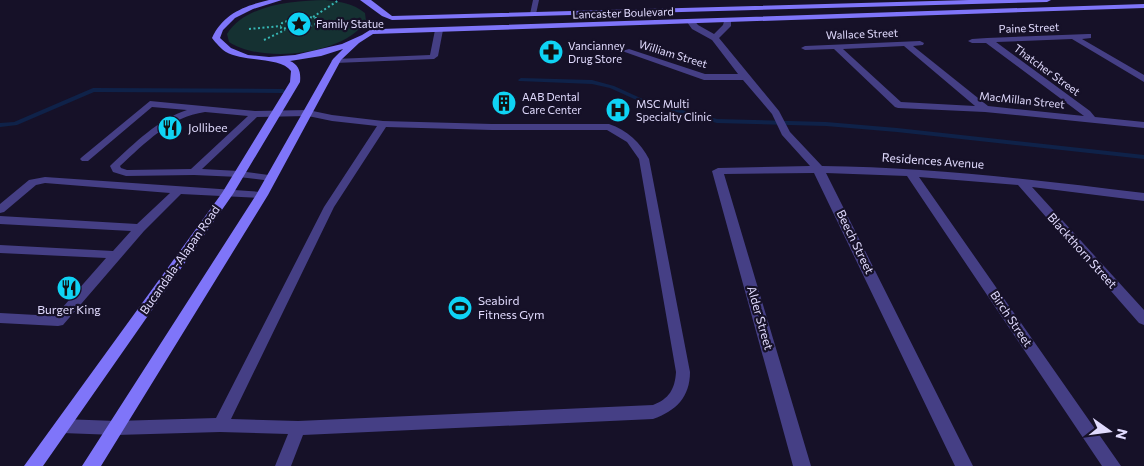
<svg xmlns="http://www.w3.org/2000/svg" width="1144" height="466" viewBox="0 0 1144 466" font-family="Commissioner,sans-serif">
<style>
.green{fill:#153132}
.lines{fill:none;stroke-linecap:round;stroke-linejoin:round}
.stream{fill:#0f2249;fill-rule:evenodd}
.path{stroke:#36b6b4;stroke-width:2;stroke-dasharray:2 2.5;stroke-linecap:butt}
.lane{fill:#453f85;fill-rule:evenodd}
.street{fill:#453f85;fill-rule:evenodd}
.secondary{fill:#7f75f9;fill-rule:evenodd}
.labels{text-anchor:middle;stroke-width:4.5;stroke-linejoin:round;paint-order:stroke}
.far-street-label{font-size:11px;fill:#e0dafd;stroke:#161128}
.far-poi-label{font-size:11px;fill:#e0dafd;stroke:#161128;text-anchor:start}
.poi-label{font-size:12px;fill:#e0dafd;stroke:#161128;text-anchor:start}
.street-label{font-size:12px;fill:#e0dafd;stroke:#161128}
</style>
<rect width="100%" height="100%" fill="#161128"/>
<path class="green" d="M325,0C340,2 353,3 365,13L366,21C344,55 262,64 229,42L227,34C246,4 293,1 325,0Z"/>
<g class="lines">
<g class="stream">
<polygon points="521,78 592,80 614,86 647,101 717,119 826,122 897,128 1144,155 1144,159 897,132 826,126 717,123 643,103 610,88 592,84 519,81 518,80"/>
<polygon points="93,88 283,89 286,91 283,93 94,92 17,125 0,127 0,123 14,122"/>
</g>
<g class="path">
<polygon points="301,16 316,18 318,23 300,30 281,28 282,23"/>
<polyline points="313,17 339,0"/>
<polyline points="315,25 342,28"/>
<polyline points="249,29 281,26"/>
<polyline points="264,40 285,30"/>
</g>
<g class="lane">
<polygon points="533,0 539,0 536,14 533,16 530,14"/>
<polygon points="439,28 443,30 438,56 434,59 335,63 331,61 335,59 430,55 435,30"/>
<path d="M150,101L255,111L308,110L332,115L383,121L492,124H609C627,130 641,143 649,159L690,372C690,397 676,411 653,419L303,435L291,466H275L288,434L220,432L116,435L62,433L57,431L54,426L57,421L62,419L116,421L216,418L324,207L377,126L332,121L308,116L257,117L202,169L239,171L276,176L277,178L272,181L239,177L194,175L126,176L113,172L110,166L112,164C135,143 157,120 187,110L152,107L88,161H82L80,159L82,157ZM205,112L248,116L191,169L127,170L121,168L120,166C145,143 170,117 205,112ZM386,127L492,130H607L627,142L639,159L676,372C675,389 669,399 653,405L298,421L231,419L334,207Z"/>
<polygon points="45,177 262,192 267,195 262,198 181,194 144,231 63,325 58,326 0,323 0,313 55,316 106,258 0,253 0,245 113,251 131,231 0,224 0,216 137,224 170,193 45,183 36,185 4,212 0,213 0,204 29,180"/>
</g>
<g class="street">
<path d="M725,18H731V26L719,38L779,111L790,132L822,166C930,167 1037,180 1144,193V201L1032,187L1144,310V325L1139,323L1018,185L919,177L1121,466H1102L907,176L826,173L973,466H955L814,173L724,174L811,466H793L712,171L718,168L810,166L782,135L772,114L743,80H704L622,51L629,49L705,74H738L712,40L692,29L687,22L694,20L698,25L714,34L723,25Z"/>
<path d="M1088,34H1091V38L1082,39L1144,75V82L1072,39L996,42L1090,111L1095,117L1144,122V128L985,112L898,108L895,107L834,49L805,50L801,48L805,46L920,41L924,43L923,45L913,46L988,106L1084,116L986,43H972L968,41L972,39L987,38ZM904,46L975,106L901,102L843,49Z"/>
</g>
<g class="secondary">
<path d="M269,0H282L253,9L235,18L223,30L220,38L231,48L248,55L269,57L295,55L342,44L362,35L378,25L382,27L380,29L1144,4V8L373,34L359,43L341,60L268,195L101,466H82L256,195L333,59L343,49L321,56L290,61C299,65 301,72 300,82L233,194L43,466H24L222,193L290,82L291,71C281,57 243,62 226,52C221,49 216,43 212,38C223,14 244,6 269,0Z"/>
<polygon points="360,0 371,0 392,16 969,0 1051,0 1047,2 392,20 382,16"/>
</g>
</g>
<defs>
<symbol id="sight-disc" viewBox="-11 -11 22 22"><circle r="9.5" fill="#0fd3f4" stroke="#161128"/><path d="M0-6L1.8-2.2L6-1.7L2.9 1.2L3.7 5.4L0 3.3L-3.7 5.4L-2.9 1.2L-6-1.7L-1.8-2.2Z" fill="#111"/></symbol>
<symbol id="pharmacy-disc" viewBox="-11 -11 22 22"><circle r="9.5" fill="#0fd3f4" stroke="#161128"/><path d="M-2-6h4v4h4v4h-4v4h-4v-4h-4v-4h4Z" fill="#111"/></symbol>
<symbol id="building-disc" viewBox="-11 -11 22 22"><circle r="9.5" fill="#0fd3f4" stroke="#161128"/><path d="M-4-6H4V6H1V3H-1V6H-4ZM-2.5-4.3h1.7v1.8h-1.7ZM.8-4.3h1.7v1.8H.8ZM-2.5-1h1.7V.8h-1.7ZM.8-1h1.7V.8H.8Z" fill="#111"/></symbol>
<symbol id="hospital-disc" viewBox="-11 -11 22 22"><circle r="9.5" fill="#0fd3f4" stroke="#161128"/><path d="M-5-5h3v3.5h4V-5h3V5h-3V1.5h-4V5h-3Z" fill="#111"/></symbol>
<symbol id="restaurant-disc" viewBox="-11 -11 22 22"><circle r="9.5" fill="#0fd3f4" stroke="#161128"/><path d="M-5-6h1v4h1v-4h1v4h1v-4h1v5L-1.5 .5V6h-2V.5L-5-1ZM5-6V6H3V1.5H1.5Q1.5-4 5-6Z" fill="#111"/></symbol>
<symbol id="stadium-disc" viewBox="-11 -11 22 22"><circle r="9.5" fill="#0fd3f4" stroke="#161128"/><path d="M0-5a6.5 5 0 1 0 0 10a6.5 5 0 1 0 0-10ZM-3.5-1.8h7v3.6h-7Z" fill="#111"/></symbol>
</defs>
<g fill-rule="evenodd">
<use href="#sight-disc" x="285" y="10" width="28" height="28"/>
<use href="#pharmacy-disc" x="537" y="38" width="28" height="28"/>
<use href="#building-disc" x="490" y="89" width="28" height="28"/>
<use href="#hospital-disc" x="604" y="96" width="28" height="28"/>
<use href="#restaurant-disc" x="156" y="114" width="28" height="28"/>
<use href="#restaurant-disc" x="55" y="274" width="28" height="28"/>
<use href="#stadium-disc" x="446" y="294" width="28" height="28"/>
</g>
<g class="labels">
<g class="far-street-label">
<text transform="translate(623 13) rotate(-2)" y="4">Lancaster Boulevard</text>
<text transform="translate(1029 28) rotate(-2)" y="4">Paine Street</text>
<text transform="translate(862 34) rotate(-2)" y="4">Wallace Street</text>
<text transform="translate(673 54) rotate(17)" y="4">William Street</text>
<text transform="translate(1047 70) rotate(36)" y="4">Thatcher Street</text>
<text transform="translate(1022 100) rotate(6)" y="4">MacMillan Street</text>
</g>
<g class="far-poi-label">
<text x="316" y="28">Family Statue</text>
<text x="568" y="50">Vancianney<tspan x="568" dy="13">Drug Store</tspan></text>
<text x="522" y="101">AAB Dental<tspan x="522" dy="13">Care Center</tspan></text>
<text x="636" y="108">MSC Multi<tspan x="636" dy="13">Specialty Clinic</tspan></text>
</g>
<g class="poi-label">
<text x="188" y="132">Jollibee</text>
<text x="478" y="305">Seabird<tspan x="478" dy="14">Fitness Gym</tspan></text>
<text x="69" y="314" text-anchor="middle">Burger King</text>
</g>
<g class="street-label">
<text transform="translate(933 161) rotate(4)" y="4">Residences Avenue</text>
<text transform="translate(855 242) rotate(64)" y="4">Beech Street</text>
<text transform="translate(1082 251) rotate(48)" y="4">Blackthorn Street</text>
<text transform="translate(180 260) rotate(-55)" y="4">Bucandala-Alapan Road</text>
<text transform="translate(760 318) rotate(74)" y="4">Alder Street</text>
<text transform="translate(1011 319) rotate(56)" y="4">Birch Street</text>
</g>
</g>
<g transform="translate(1109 431) rotate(104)" stroke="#161128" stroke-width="4" paint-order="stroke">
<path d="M0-4L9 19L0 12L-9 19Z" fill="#e0dafd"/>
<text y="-8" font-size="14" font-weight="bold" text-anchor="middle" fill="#e0dafd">N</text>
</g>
</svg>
